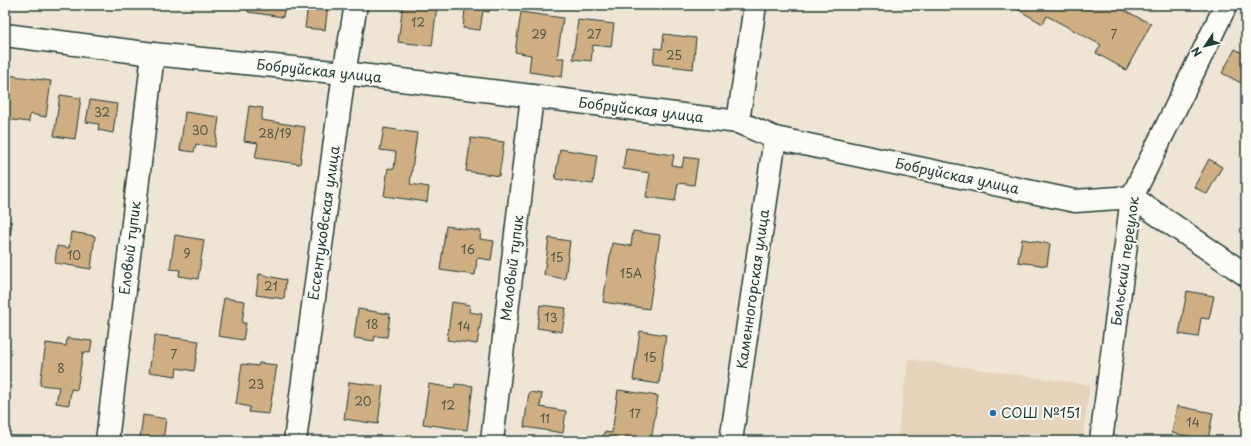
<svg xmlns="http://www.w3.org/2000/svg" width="1251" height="446" viewBox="0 0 1251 446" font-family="'Playpen Sans',sans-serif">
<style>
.built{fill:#e5d4bb}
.building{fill:#cfae82;stroke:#1f3d34}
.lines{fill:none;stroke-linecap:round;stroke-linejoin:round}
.minor-casing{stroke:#1f3d34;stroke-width:25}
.minor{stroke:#fdfcf7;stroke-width:22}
.poi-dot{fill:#1f6fb2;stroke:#fdfcf7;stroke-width:1.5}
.labels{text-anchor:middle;stroke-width:4;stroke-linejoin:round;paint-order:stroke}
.number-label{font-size:12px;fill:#4b5948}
.street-label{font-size:14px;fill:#1f3d34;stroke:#fdfcf7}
.poi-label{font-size:14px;fill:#1f3d34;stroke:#fdfcf7;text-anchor:start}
</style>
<rect width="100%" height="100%" fill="#efe5d4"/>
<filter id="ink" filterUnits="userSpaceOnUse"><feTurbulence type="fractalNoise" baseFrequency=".025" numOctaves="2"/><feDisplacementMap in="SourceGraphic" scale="8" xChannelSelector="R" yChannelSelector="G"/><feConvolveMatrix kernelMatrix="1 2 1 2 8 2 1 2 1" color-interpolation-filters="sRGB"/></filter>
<g filter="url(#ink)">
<polygon class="built" points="908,359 1090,385 1082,441 897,441"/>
<g class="building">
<polygon points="249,5 285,5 283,17 248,12"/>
<polygon points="288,5 328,5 325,30 305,28 307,12 288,9"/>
<polygon points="403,5 437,5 432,46 398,42"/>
<polygon points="457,5 490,5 489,12 483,11 480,30 463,28 465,9 456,8"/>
<polygon points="523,5 543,5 543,11 522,8"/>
<polygon points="1017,5 1114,5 1151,24 1126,70 1096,53 1101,45 1047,16 1043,24 1015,8"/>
<polygon points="521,12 563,18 557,58 564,58 562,77 529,72 531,55 515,52"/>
<polygon points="578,20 614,24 611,47 593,45 591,61 573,59"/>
<polygon points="664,34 696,38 693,69 653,64 655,48 662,49"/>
<polygon points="1235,49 1246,55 1246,78 1243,84 1222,73"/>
<polygon points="7,75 51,81 46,117 30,114 29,122 5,119"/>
<polygon points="60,95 81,98 75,139 54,136"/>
<polygon points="90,100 117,104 113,133 98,130 99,124 86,122"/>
<polygon points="249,106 263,108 261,120 305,127 300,164 255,158 258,143 244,141"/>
<polygon points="185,112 219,117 215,147 196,144 194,152 180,150"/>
<polygon points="384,128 417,133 410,184 429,187 427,202 384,196 388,168 394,169 396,152 380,150"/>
<polygon points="471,138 504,142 499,176 466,171"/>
<polygon points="626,148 674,155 672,165 682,167 684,157 698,159 694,185 678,183 675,201 646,197 650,173 623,169"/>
<polygon points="560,149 597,155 593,184 555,179"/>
<polygon points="1209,159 1222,167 1207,194 1194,187"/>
<polygon points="5,221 12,222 9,247 5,247"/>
<polygon points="446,226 481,231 480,239 494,241 491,260 477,258 475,275 440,270"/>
<polygon points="633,231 660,235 649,309 603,302 612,243 631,246"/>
<polygon points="71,232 95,236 91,269 55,263 57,246 69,248"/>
<polygon points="175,235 204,240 198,279 179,276 180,270 170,269"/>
<polygon points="549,238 570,241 565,279 544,275"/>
<polygon points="1022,239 1050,244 1047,266 1018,262"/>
<polygon points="5,262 8,263 6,277 5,277"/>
<polygon points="259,274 286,280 284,299 256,295"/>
<polygon points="1187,291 1214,296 1209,319 1201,318 1198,337 1179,334"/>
<polygon points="224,298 245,301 242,323 246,323 243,340 218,336"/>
<polygon points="452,302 470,305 469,312 482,314 477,344 447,340"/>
<polygon points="540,305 566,308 562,332 537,328"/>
<polygon points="358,309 390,314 387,337 375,336 374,341 354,338"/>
<polygon points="640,331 666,335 659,384 633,380"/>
<polygon points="155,335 199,341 194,371 177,368 176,376 149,372"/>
<polygon points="67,338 92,341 90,353 83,352 77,390 71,389 69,405 56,403 59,387 40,385 46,343 66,346"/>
<polygon points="259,363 277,365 269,414 249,412 250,407 236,404 242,364 258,366"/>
<polygon points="349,382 383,386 378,424 344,419"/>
<polygon points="429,384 454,388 455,384 473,386 467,430 423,424"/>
<polygon points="618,390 658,396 651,441 603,441 604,432 612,433"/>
<polygon points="529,392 542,394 540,407 566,411 563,433 524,427"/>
<polygon points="1177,406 1213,413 1208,440 1172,433"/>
<polygon points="143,415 166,419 163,441 140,439"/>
</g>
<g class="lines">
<defs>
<g id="minor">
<polyline points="5,35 153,54 344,73 532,96 738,122 775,138 1075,201 1132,197 1246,275"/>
<polyline points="738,122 755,5"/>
<polyline points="107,441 153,54"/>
<polyline points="295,441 344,73 356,5"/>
<polyline points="492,441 532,96"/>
<polyline points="731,441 775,138"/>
<polyline points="1101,441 1132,197 1226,5"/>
</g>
</defs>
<use href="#minor" class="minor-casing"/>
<use href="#minor" class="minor"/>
</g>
</g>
<circle class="poi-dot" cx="993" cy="413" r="4"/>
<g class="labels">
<g class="number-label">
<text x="418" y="27">12</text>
<text x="539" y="39">29</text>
<text x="594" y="39">27</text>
<text x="1114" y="39">7</text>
<text x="674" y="60">25</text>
<text x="102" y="117">32</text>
<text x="200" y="135">30</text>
<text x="275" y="138">28/19</text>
<text x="468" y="254">16</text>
<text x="187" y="258">9</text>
<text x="74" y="260">10</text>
<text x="557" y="262">15</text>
<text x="631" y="278">15А</text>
<text x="271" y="291">21</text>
<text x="551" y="322">13</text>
<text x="372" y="329">18</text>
<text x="464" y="331">14</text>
<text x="174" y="359">7</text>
<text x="650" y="362">15</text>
<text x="61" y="373">8</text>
<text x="256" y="389">23</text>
<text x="363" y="406">20</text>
<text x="448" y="410">12</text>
<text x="635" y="418">17</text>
<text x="545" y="423">11</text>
<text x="1193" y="427">14</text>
</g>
<g class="street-label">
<text transform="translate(319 71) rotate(6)" y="5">Бобруйская улица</text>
<text transform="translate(641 110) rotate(7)" y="5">Бобруйская улица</text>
<text transform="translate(957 176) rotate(12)" y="5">Бобруйская улица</text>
<text transform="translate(324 223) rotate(-82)" y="5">Ессентуковская улица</text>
<text transform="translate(130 248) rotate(-83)" y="5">Еловый тупик</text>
<text transform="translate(1125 261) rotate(-82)" y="5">Бельский переулок</text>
<text transform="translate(512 268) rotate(-83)" y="5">Меловый тупик</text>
<text transform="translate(753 289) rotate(-82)" y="5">Каменногорская улица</text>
</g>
<g class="poi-label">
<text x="1001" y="418">СОШ №151</text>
</g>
</g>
<rect width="1251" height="446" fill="none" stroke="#fdfcf7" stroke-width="20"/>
<rect x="10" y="10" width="1231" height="426" fill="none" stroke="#1f3d34" stroke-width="1.5" filter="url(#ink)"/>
<g transform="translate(1205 46) rotate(235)" stroke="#fdfcf7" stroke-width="3" paint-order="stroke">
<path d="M0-3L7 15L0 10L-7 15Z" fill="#1f3d34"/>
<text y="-6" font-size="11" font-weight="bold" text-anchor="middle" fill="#1f3d34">N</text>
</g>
</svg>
